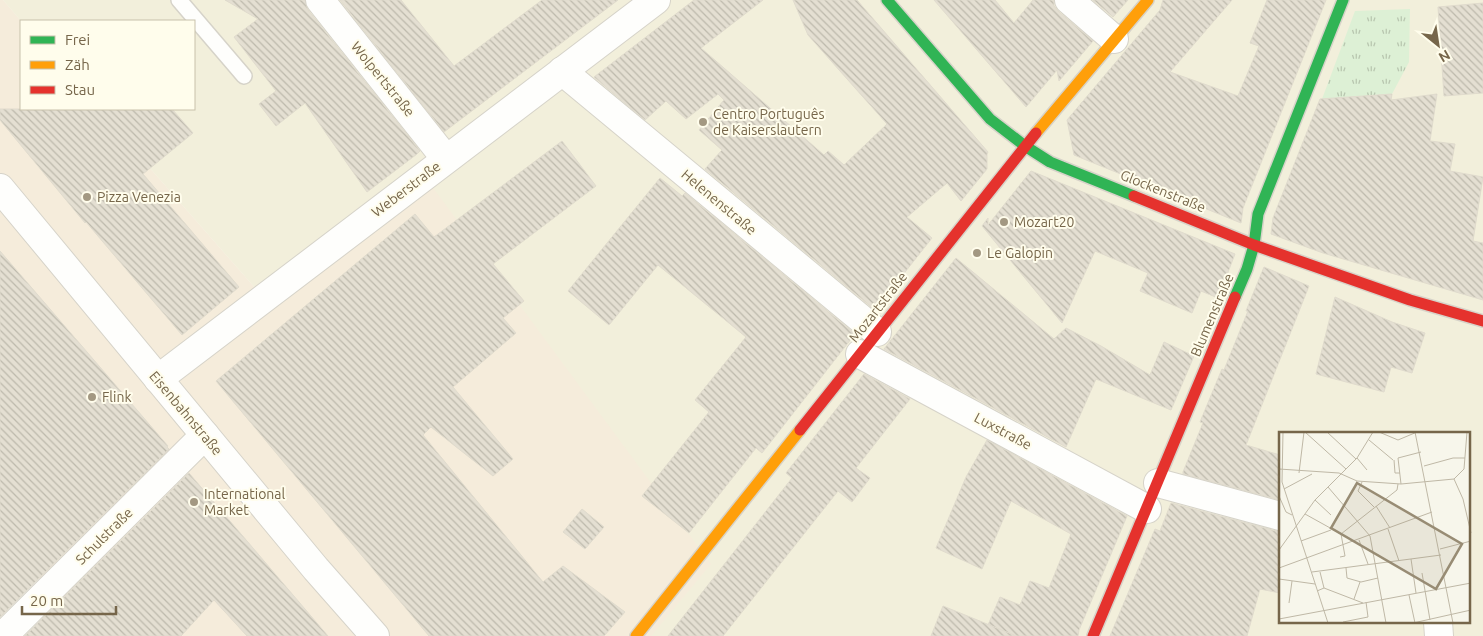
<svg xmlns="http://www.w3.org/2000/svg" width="1483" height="636" viewBox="0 0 1483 636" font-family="Ubuntu,sans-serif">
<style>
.residential{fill:#f2efdb;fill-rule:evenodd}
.commercial{fill:#f5ecdb}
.park{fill:url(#park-tufts)}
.building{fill:url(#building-back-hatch);stroke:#e0dbcd}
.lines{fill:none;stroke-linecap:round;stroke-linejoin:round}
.lane-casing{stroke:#d6d3c9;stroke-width:18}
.street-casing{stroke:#d6d3c9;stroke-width:30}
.fast-casing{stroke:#d7d3c9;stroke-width:14}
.slow-casing{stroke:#d7d3c9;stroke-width:14}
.jam-casing{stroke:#d7d3c9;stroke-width:14}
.lane{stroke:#fefefc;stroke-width:15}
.street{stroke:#fefefc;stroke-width:28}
.fast{stroke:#30b455;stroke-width:11}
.slow{stroke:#ff9f0a;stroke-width:11}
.jam{stroke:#e5322d;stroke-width:11}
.poi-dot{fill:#a39882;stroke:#fffdec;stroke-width:2}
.labels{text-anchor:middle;stroke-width:4;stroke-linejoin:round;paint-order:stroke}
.street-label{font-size:14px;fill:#76664a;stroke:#fffdec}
.poi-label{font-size:14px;fill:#76664a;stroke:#fffdec;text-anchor:start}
.inset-road{fill:none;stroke:#bfb8a6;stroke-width:1}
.view{fill:#988c74;fill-opacity:0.15;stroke:#988c74;stroke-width:2.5}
.inset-edge{fill:none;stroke:#76664a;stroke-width:2.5}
</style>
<defs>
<pattern id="park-tufts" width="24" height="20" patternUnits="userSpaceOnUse" patternTransform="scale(1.25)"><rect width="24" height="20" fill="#ddf0d5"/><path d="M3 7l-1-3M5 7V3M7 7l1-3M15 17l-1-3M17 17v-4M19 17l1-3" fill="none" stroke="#b8c6af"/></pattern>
<pattern id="building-back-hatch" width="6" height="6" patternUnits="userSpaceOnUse" patternTransform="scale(1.25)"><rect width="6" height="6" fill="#e4dfd2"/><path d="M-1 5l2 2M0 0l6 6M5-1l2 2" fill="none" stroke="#bdb9ac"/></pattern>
</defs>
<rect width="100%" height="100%" fill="#f7f6eb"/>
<path class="residential" d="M3,0H1483V636H651L270,305L98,109H194V21H21ZM1280,434H1469V622H1280Z"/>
<polygon class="commercial" points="0,0 3,0 21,21 21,109 98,109 270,305 431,185 711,564 651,636 89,636 0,534"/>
<polygon class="park" points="1410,9 1409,62 1392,94 1322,99 1355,11"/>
<g class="building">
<polygon points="225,0 305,0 308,10 420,151 417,154 367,192 305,103 276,126 259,104 276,91 234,37 258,19"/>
<polygon points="340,0 401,0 454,66 542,0 618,0 444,132"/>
<polygon points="694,0 763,0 701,48 824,155 828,151 844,165 887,124 808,35 793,0 857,0 988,152 987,154 987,169 961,201 947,183 907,217 932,238 875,310 705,169 722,150 699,130 724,100 718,94 686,119 666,101 645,120 594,77"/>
<polygon points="934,0 995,0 1014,23 1033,0 1054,0 1054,6 1059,12 1093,41 1059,81 1057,70 1026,107"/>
<polygon points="1093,0 1128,0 1113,17"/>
<polygon points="1163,0 1232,0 1170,72 1238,96 1259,46 1250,43 1267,0 1326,0 1243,208 1241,223 1074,155 1067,120 1160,10"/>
<polygon points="1483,3 1483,93 1444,96 1438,7"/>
<polygon points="1392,94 1391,100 1437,94 1430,141 1455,144 1450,171 1483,177 1473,241 1483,243 1483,300 1323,253 1271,234 1273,218 1320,99"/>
<polygon points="0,109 172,109 193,133 143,174 239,287 182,335 86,222 85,223 0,120"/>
<polygon points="562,141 596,186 493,264 524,301 503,318 516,333 453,387 513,459 493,476 431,427 423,435 543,582 563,566 625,612 604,636 429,636 216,381 415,214 434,237"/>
<polygon points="1031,171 1235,254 1218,298 1201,291 1192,313 1140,291 1148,273 1095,251 1062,323 982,226 988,218 988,225"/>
<polygon points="660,178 682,196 685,193 855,334 762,453 756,448 689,533 642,496 709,412 695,400 746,337 658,265 609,325 568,291"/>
<polygon points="0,251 168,446 167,447 169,449 0,617"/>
<polygon points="956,258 1054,339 1066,328 1101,346 1150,375 1164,342 1194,356 1171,410 1096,379 1066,447 884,349"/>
<polygon points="1264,267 1309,286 1246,445 1280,455 1280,500 1183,474 1183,472 1203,423 1200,422 1222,369 1224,370 1248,311 1246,311"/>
<polygon points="1335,297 1392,322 1425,333 1412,373 1391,367 1384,392 1316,374"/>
<polygon points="864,374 910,399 856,468 870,478 852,502 838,491 723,636 668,636 792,478 786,473"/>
<polygon points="987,440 1127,516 1079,630 1078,636 1016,636 988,625 1000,597 1020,605 1030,581 1049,588 1071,534 1011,501 982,569 936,548 966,477"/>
<polygon points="189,473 328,636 247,636 214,600 181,636 25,636"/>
<polygon points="1171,503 1276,531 1280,531 1280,593 1260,589 1247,636 1110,636 1155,529 1160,531"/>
<polygon points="582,509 604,527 585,549 563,532"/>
<polygon points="943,606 1014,635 1014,636 931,636"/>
</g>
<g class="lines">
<defs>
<polyline id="lane" points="179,0 244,76"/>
<g id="street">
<polyline points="320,0 446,159"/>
<polyline points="1069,0 1114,39"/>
<polyline points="562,71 877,332"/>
<polyline points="0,188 316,569 375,636"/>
<polyline points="860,354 1147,509"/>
<polyline points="158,379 656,0"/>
<polyline points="1158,483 1280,516"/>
<polyline points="1438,622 1439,636"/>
<polyline points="3,636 205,435"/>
</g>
<g id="fast">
<polyline points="887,0 990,119 1025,146 1050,162 1134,196"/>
<polyline points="1235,297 1247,269 1254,245 1258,214 1343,0"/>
</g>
<g id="slow">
<polyline points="1036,133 1148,0"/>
<polyline points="636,636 800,430"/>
</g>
<g id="jam">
<polyline points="1134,196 1254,245 1410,300 1483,321"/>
<polyline points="800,430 1036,133"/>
<polyline points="1093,636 1235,297"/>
</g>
</defs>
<use href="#lane" class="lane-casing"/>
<use href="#street" class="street-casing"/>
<use href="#fast" class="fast-casing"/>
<use href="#slow" class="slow-casing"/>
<use href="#jam" class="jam-casing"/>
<use href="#lane" class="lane"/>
<use href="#street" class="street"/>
<use href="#fast" class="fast"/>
<use href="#slow" class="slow"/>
<use href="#jam" class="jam"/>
</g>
<g class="poi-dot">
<circle cx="703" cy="122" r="5"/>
<circle cx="87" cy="197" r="5"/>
<circle cx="1004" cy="222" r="5"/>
<circle cx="977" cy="253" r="5"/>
<circle cx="92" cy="397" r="5"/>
<circle cx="194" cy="502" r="5"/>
</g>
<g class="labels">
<g class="street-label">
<text transform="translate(383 79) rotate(51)" y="5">Wolpertstraße</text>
<text transform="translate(406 189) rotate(-37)" y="5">Weberstraße</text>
<text transform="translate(1163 191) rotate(22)" y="5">Glockenstraße</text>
<text transform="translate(719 202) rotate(40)" y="5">Helenenstraße</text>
<text transform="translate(878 307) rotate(-52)" y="5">Mozartstraße</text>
<text transform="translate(1212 315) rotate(-67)" y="5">Blumenstraße</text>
<text transform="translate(186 413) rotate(50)" y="5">Eisenbahnstraße</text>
<text transform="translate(1003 431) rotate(28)" y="5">Luxstraße</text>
<text transform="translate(104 536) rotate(-45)" y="5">Schulstraße</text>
</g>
<g class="poi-label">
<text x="713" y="119">Centro Português<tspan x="713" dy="16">de Kaiserslautern</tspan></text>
<text x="97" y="202">Pizza Venezia</text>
<text x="1014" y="227">Mozart20</text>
<text x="987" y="258">Le Galopin</text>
<text x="102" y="402">Flink</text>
<text x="204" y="499">International<tspan x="204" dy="16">Market</tspan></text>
</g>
</g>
<g transform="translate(1279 432)">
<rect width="191" height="191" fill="#f7f6eb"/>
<path class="inset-road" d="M4,0L3,50L49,191M26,0L67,37M48,0L77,27M100,0L119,8L138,0M136,0L174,191M90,8L114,28M78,26L88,38M115,28L116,41H121M145,34L174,26H186M0,37L60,41L78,49L122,52L175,47L185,37L188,0M20,41L25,0M175,47L184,67L192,101M83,50L79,59L95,75M122,52L119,26L142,20M49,55L91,104L107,191M5,57L33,42M0,64L7,80L13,83M36,68L52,83M97,74L111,96M26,82L62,102M109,97L120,129M62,102L118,58L119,52M80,108L89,132M22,109L52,98M161,117L192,109M0,118L36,68L78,26L94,0M61,125L66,124L62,102M132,127L137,161M0,136L153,80M67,136L68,146L82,150L99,146M33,140L162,123M41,140L45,156M143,141L151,188M0,147L36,152M38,159L45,156L84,171M130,163L136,191M75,167L81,150M10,171L13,149M0,187L192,151M64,190L89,185L87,170M134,191L192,178"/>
<path class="view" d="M78,51L183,112L157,157L52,96Z"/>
<rect width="191" height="191" class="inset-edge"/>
</g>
<rect x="20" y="20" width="175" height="90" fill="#fffdec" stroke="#c8c1ab"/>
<rect x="30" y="36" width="25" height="8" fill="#30b455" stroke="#c8c1ab"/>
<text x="65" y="45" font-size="15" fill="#76664a">Frei</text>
<rect x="30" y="61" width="25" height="8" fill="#ff9f0a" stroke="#c8c1ab"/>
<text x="65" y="70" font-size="15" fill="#76664a">Zäh</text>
<rect x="30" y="86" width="25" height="8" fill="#e5322d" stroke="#c8c1ab"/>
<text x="65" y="95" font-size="15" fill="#76664a">Stau</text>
<g transform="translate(1438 45) rotate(150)" stroke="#fffdec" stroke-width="4" paint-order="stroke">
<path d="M0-4L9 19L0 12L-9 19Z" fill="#76664a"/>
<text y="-8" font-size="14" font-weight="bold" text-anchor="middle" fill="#76664a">N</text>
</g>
<path d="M22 606v8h94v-8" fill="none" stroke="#76664a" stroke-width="2.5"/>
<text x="30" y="606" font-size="15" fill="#76664a" stroke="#fffdec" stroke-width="4" paint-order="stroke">20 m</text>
</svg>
